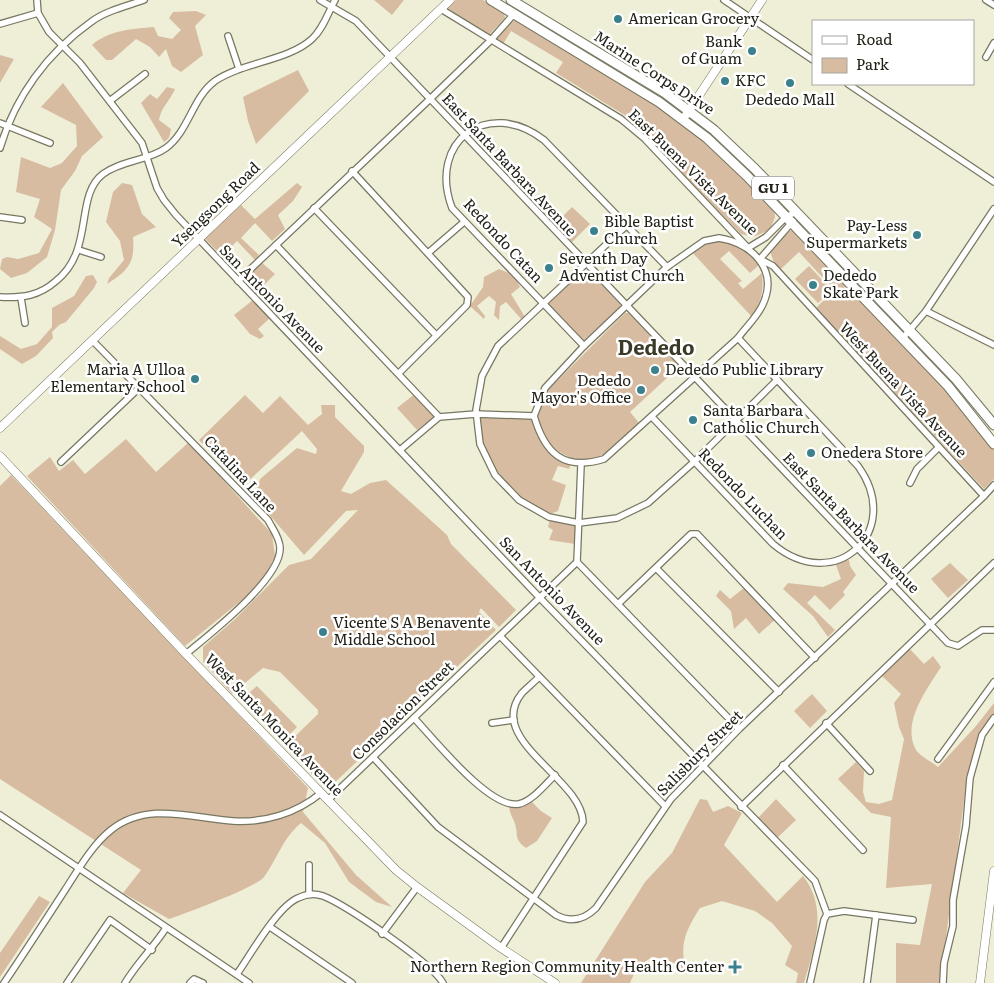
<svg xmlns="http://www.w3.org/2000/svg" width="994" height="983" viewBox="0 0 994 983" font-family="Literata,serif">
<style>
.green{fill:#d7bca1}
.lines{fill:none;stroke-linecap:round;stroke-linejoin:round}
.street-casing{stroke:#777762;stroke-width:8}
.secondary-casing{stroke:#777762;stroke-width:9}
.primary-casing{stroke:#777762;stroke-width:11}
.street{stroke:#fff;stroke-width:5.5}
.secondary{stroke:#fff;stroke-width:8}
.primary{stroke:#fff;stroke-width:9}
.poi-dot{fill:#3b808d;stroke:#fff;stroke-width:2}
.labels{text-anchor:middle;stroke-width:5;stroke-linejoin:round;paint-order:stroke}
.shield{fill:#fff;stroke:#64645d;stroke-width:1}
.shield-label{font-size:14px;font-weight:bold;fill:#212118}
.poi-label{font-size:15px;fill:#212118;stroke:#fff;text-anchor:start}
.street-label{font-size:15px;fill:#212118;stroke:#fff}
.district-label{font-size:20px;font-weight:bold;fill:#3a3a27;stroke:#fff}
</style>
<rect width="100%" height="100%" fill="#efefd8"/>
<g class="green">
<polygon points="374,0 404,0 392,15"/>
<polygon points="456,0 483,0 504,13 505,18 489,35 446,7"/>
<path d="M196,11L206,15L195,26L203,55L181,72L172,66L166,49L159,57L150,47L136,39L112,60H106L92,45C109,30 132,29 154,27L158,36L172,39L181,30L169,18L173,12Z"/>
<polygon points="517,20 669,113 692,131 774,207 775,217 770,230 753,237 741,234 626,116 556,73 563,62 511,31 503,44 496,37 509,23"/>
<polygon points="0,55 14,59 0,83"/>
<polygon points="298,70 309,91 256,144 248,121 243,97"/>
<polygon points="63,83 103,137 82,156 75,171 61,190 55,230 47,257 27,273 11,278 0,269 2,259 7,257 18,259 39,253 52,229 34,217 40,199 16,192 21,157 50,168 62,163 77,146 76,125 41,107"/>
<path d="M167,87L175,89C170,101 161,107 159,120L171,129L169,138L164,142L141,103L150,94L157,99Z"/>
<path d="M122,183L132,185L142,214L156,227L133,237C135,263 129,270 107,284L109,278L124,260L120,241L106,222L113,192Z"/>
<polygon points="297,183 302,187 293,201 278,215 285,229 272,241 255,223 241,238 259,255 255,260 237,241 222,256 205,239 241,205 255,219"/>
<polygon points="572,207 590,224 572,242 554,225"/>
<polygon points="792,230 954,397 994,447 994,479 984,489 816,308 834,290 799,252 781,269 774,263 770,251 786,233"/>
<path d="M719,240C735,243 752,248 759,265L750,273L729,251L720,259L742,281L738,283L743,289L762,273C764,291 761,302 752,317L691,251L706,243Z"/>
<polygon points="261,262 275,274 264,285 256,280 250,285 242,279"/>
<polygon points="809,266 832,290 818,303 795,279"/>
<polygon points="499,269 514,275 520,287 511,294 525,317 523,321 506,302 500,306 499,320 494,315 496,302 489,296 477,306 485,316 484,319 470,306 483,287 484,277"/>
<polygon points="584,270 589,272 620,303 620,307 583,341 548,304"/>
<polygon points="93,275 97,282 94,288 66,322 59,325 52,332 53,338 36,356 22,364 0,349 0,336 21,349 37,344 52,327 52,308 74,296 86,276"/>
<polygon points="253,300 270,318 258,329 264,336 260,339 250,334 234,315"/>
<path d="M625,313H629L680,366L630,412L640,424C625,438 611,455 590,459C566,464 537,440 538,414C539,405 544,398 548,390Z"/>
<polygon points="416,393 435,416 417,430 397,408"/>
<polygon points="245,395 263,413 280,396 308,425 322,414 321,405 335,405 335,417 364,446 364,452 341,491 351,494 370,483 386,480 447,535 451,544 516,610 499,627 481,608 479,612 496,630 331,786 322,785 285,746 318,714 318,710 280,672 263,668 232,694 203,662 203,647 234,620 289,565 311,559 358,510 346,511 304,555 255,498 260,479 297,448 316,454 317,449 302,431 243,486 199,440"/>
<path d="M479,416L533,417C540,440 548,455 571,464L569,469L558,466L552,480L566,485L558,511L550,514L519,499L496,474L481,444Z"/>
<polygon points="126,439 156,472 189,442 272,534 275,556 265,576 242,600 185,646 27,476 50,457 59,471 73,460 85,474"/>
<path d="M11,475L308,788L303,812L356,875L392,907L376,902L349,882L325,843L301,823C282,839 278,858 264,877C257,887 184,914 169,919L123,893L141,870L0,779V486Z"/>
<polygon points="550,519 576,525 575,544 549,540 553,530 548,527"/>
<polygon points="849,560 850,566 856,575 843,592 845,595 830,610 815,595 807,603 835,630 828,637 813,616 783,589 788,583 823,587 841,579 835,562"/>
<polygon points="950,563 968,580 948,598 931,579"/>
<polygon points="745,587 776,619 759,634 746,618 734,629 731,611 716,596 720,590 730,599"/>
<path d="M909,648L924,664L933,656L941,667C927,689 901,723 916,750C920,756 932,762 938,767L976,726L994,703V715L981,734L967,778L940,983H896V943L920,945L932,884L886,888L891,817L871,813L838,779L856,762L864,771L863,792L866,802L879,804L892,800L904,739L899,727L894,703L901,694L882,676Z"/>
<polygon points="257,686 297,727 283,741 242,699"/>
<polygon points="812,694 827,711 810,728 794,711"/>
<path d="M700,799L707,800L713,812L728,806L742,813L724,845L777,902L803,876C829,909 814,947 804,983H796L798,973L785,965L792,946L772,923L755,911L722,901L700,908C686,930 679,944 686,970L666,959L652,957L637,967L630,983H581L645,882L672,853Z"/>
<polygon points="776,799 796,820 776,839 757,819"/>
<path d="M530,800L541,811L552,818L537,841L526,848C513,838 519,837 515,824C513,817 509,813 509,805Z"/>
<polygon points="39,896 50,902 0,977 0,953"/>
</g>
<g class="lines">
<defs>
<g id="street">
<polyline points="37,0 38,13 49,32 80,63 142,143 157,188 164,200 176,215 539,597 815,881 827,914 824,920 810,983"/>
<polyline points="320,0 356,21 948,643 958,646 982,630 994,630"/>
<polyline points="724,0 813,60"/>
<polyline points="986,0 994,5"/>
<polyline points="441,9 621,119 645,139 748,248 766,237 786,217 796,212"/>
<polyline points="0,24 38,13"/>
<polyline points="228,36 239,69"/>
<polyline points="986,57 994,43"/>
<polyline points="848,84 994,182"/>
<polyline points="111,100 145,74"/>
<polyline points="0,123 50,143"/>
<path d="M0,148C15,97 47,53 91,22C105,11 127,6 144,0"/>
<polyline points="352,171 468,297 467,305 399,373"/>
<polyline points="314,208 436,335"/>
<polyline points="0,217 22,220"/>
<polyline points="793,221 760,259 773,266 984,496"/>
<polyline points="626,226 498,346 482,376 476,410 480,444 495,475 519,500 549,517 579,523 617,518 648,503 695,461 777,380"/>
<path d="M719,238C751,243 779,269 763,304C758,316 746,327 738,338L604,459C564,471 545,454 534,416L545,388L584,346L667,267L704,241Z"/>
<polyline points="276,245 439,417 476,414 534,416"/>
<polyline points="79,250 101,257"/>
<polyline points="428,253 464,222"/>
<polyline points="238,281 430,99 490,41 514,14"/>
<path d="M0,297C23,298 39,296 56,281C95,250 74,196 103,174C122,160 148,161 166,148C189,131 192,98 215,81C243,62 288,61 312,39C323,29 328,13 335,0"/>
<polyline points="21,298 25,323"/>
<polyline points="926,311 994,209"/>
<polyline points="902,339 926,311 994,345"/>
<path d="M93,341L268,520C272,528 280,538 280,548C281,579 210,634 186,654"/>
<path d="M584,346L452,208C427,141 488,97 544,140L667,267"/>
<path d="M652,417L773,544C835,596 905,531 858,466L738,338"/>
<polyline points="400,450 439,417"/>
<polyline points="61,462 139,388"/>
<polyline points="910,483 917,469 939,447"/>
<polyline points="577,562 739,729"/>
<polyline points="656,568 779,692"/>
<polyline points="618,604 691,534 697,534 815,658"/>
<polyline points="500,636 665,806"/>
<path d="M414,718C434,739 490,810 519,804C532,801 545,785 555,775"/>
<polyline points="492,723 514,720"/>
<polyline points="826,723 870,771"/>
<path d="M373,757L438,827L556,915C571,923 584,920 596,908L671,799L739,729L984,496L994,485"/>
<polyline points="938,759 994,682"/>
<polyline points="783,765 863,850"/>
<polyline points="328,800 577,562 581,465"/>
<polyline points="741,807 994,563"/>
<polyline points="0,815 249,983"/>
<polyline points="309,865 309,893"/>
<polyline points="827,914 844,911 913,920"/>
<polyline points="270,927 352,983"/>
<polyline points="382,934 417,887"/>
<path d="M501,948L583,822C582,778 484,740 522,693C527,688 533,683 539,677"/>
<path d="M237,974C251,954 277,907 298,898C306,894 315,893 323,896C346,905 433,964 443,983"/>
<path d="M4,983C25,952 45,921 65,890C78,870 92,845 111,830C147,801 192,818 233,821C265,823 297,813 321,793"/>
<polyline points="67,983 110,920 152,950"/>
<path d="M125,983C137,963 153,948 166,928"/>
<polyline points="190,983 194,979 203,983"/>
<polyline points="867,983 876,915"/>
<polyline points="943,983 944,963 953,926 953,900 966,826 970,778 982,735 994,718"/>
</g>
<g id="secondary">
<polyline points="686,115 762,0"/>
<polyline points="0,428 450,0"/>
<polyline points="0,456 186,654 396,870 417,887 501,948 555,983"/>
<polyline points="980,983 994,871"/>
</g>
<g id="primary">
<polyline points="491,0 659,102 707,138 747,176 948,386 994,444"/>
<polyline points="511,0 665,93 714,130 755,169 956,379 994,425"/>
</g>
</defs>
<use href="#street" class="street-casing"/>
<use href="#secondary" class="secondary-casing"/>
<use href="#primary" class="primary-casing"/>
<use href="#street" class="street"/>
<use href="#secondary" class="secondary"/>
<use href="#primary" class="primary"/>
</g>
<g class="poi-dot">
<circle cx="618" cy="19" r="5"/>
<circle cx="752" cy="51" r="5"/>
<circle cx="725" cy="81" r="5"/>
<circle cx="790" cy="83" r="5"/>
<circle cx="594" cy="231" r="5"/>
<circle cx="917" cy="235" r="5"/>
<circle cx="549" cy="268" r="5"/>
<circle cx="813" cy="285" r="5"/>
<circle cx="655" cy="370" r="5"/>
<circle cx="195" cy="379" r="5"/>
<circle cx="641" cy="390" r="5"/>
<circle cx="693" cy="420" r="5"/>
<circle cx="811" cy="453" r="5"/>
<circle cx="323" cy="632" r="5"/>
<path d="M732.5 959.5h5v5h5v5h-5v5h-5v-5h-5v-5h5z"/>
</g>
<g class="labels">
<rect class="shield" x="752" y="176.5" width="42" height="23" rx="4"/>
<g class="shield-label">
<text x="773" y="193">GU 1</text>
</g>
<g class="poi-label">
<text x="628" y="24">American Grocery</text>
<text x="742" y="47" text-anchor="end">Bank<tspan x="742" dy="17">of Guam</tspan></text>
<text x="735" y="86">KFC</text>
<text x="790" y="105" text-anchor="middle">Dededo Mall</text>
<text x="604" y="227">Bible Baptist<tspan x="604" dy="17">Church</tspan></text>
<text x="907" y="231" text-anchor="end">Pay-Less<tspan x="907" dy="17">Supermarkets</tspan></text>
<text x="559" y="264">Seventh Day<tspan x="559" dy="17">Adventist Church</tspan></text>
<text x="823" y="281">Dededo<tspan x="823" dy="17">Skate Park</tspan></text>
<text x="185" y="375" text-anchor="end">Maria A Ulloa<tspan x="185" dy="17">Elementary School</tspan></text>
<text x="665" y="375">Dededo Public Library</text>
<text x="631" y="386" text-anchor="end">Dededo<tspan x="631" dy="17">Mayor's Office</tspan></text>
<text x="703" y="416">Santa Barbara<tspan x="703" dy="17">Catholic Church</tspan></text>
<text x="821" y="458">Onedera Store</text>
<text x="333" y="628">Vicente S A Benavente<tspan x="333" dy="17">Middle School</tspan></text>
<text x="724" y="972" text-anchor="end">Northern Region Community Health Center</text>
</g>
<g class="street-label">
<text transform="translate(654 73) rotate(33)" y="5">Marine Corps Drive</text>
<text transform="translate(509 165) rotate(47)" y="5">East Santa Barbara Avenue</text>
<text transform="translate(693 172) rotate(44)" y="5">East Buena Vista Avenue</text>
<text transform="translate(216 205) rotate(-44)" y="5">Ysengsong Road</text>
<text transform="translate(503 241) rotate(47)" y="5">Redondo Catan</text>
<text transform="translate(272 299) rotate(46)" y="5">San Antonio Avenue</text>
<text transform="translate(903 390) rotate(47)" y="5">West Buena Vista Avenue</text>
<text transform="translate(240 474) rotate(47)" y="5">Catalina Lane</text>
<text transform="translate(743 494) rotate(46)" y="5">Redondo Luchan</text>
<text transform="translate(851 523) rotate(46)" y="5">East Santa Barbara Avenue</text>
<text transform="translate(552 591) rotate(46)" y="5">San Antonio Avenue</text>
<text transform="translate(403 711) rotate(-44)" y="5">Consolacion Street</text>
<text transform="translate(274 725) rotate(46)" y="5">West Santa Monica Avenue</text>
<text transform="translate(700 753) rotate(-45)" y="5">Salisbury Street</text>
</g>
<g class="district-label">
<text x="656" y="355">Dededo</text>
</g>
</g>
<rect x="812" y="20" width="162" height="65" fill="#ffffff" stroke="#a6a6a3"/>
<rect x="822" y="36" width="25" height="8" fill="#ffffff" stroke="#a6a6a3"/>
<text x="856" y="45" font-size="15" fill="#212118">Road</text>
<rect x="822" y="58" width="25" height="15" fill="#d7bca1" stroke="#a6a6a3"/>
<text x="856" y="70" font-size="15" fill="#212118">Park</text>
</svg>
